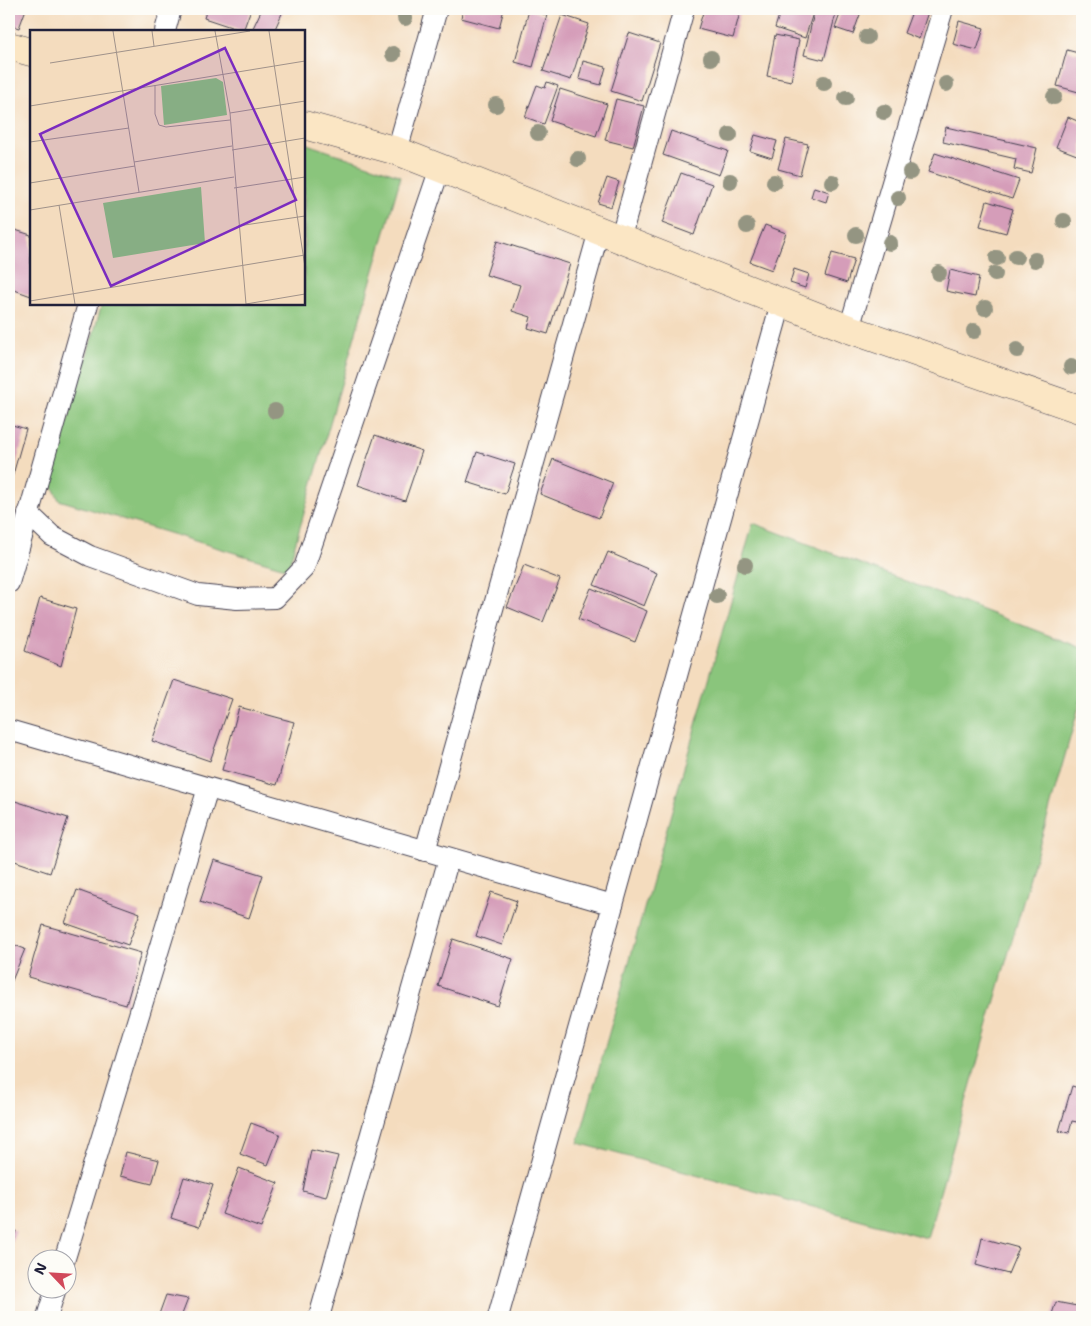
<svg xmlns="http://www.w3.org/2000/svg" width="1091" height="1326" viewBox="0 0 1091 1326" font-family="'Shantell Sans',sans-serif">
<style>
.green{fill:#8ac57b;stroke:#56745b}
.building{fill:#d59db9}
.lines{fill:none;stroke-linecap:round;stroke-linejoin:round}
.street-casing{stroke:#423e4f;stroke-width:22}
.secondary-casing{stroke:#423e4f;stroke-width:29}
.street{stroke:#fff;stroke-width:20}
.secondary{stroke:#fbe6c4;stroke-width:28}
.tree{fill:#949582}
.inset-road{fill:none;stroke:#a0928a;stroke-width:1}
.view{fill:#7b2cbf;fill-opacity:0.15;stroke:#7b2cbf;stroke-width:2.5}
.inset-edge{fill:none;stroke:#22223b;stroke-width:2.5}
</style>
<rect width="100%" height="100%" fill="#fdfcf7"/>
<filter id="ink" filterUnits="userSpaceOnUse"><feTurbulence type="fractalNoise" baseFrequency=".02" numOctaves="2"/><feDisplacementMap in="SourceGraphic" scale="10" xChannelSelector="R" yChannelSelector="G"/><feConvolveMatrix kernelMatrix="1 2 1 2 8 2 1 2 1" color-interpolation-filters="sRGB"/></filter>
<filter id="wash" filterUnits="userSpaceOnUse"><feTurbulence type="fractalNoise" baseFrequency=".0096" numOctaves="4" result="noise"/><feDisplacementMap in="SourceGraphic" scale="20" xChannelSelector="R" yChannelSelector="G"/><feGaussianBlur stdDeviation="1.12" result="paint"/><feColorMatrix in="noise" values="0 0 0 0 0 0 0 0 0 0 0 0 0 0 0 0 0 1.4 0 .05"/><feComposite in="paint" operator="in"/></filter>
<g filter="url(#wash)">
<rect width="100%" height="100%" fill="#f4dcbe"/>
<g class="green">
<polygon points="304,143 401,176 288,569 59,500 50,481 102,304 304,304"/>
<polygon points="753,523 1082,648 1082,696 927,1238 578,1143"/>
</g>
<g id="blocks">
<g class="building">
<polygon points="9,9 26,9 19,28 9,25"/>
<polygon points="207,9 251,9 243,31 204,18"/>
<polygon points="262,9 284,9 274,31 260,31 253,28"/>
<polygon points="463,9 504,9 499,28 461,18"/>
<polygon points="704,9 741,9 733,38 698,29"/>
<polygon points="781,9 800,9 813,13 805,38 775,28"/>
<polygon points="815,9 837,9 824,60 804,55"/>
<polygon points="842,9 862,9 853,34 835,28"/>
<polygon points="913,9 929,9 919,39 904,33"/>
<polygon points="529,10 547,15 533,67 515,62"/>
<polygon points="562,15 589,24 571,80 543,71"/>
<polygon points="959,21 984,28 977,50 953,44"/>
<polygon points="629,33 660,43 642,101 611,91"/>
<polygon points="775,35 799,40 791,81 767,76"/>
<polygon points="1067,50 1082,54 1082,93 1057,86"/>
<polygon points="583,61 606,67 601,85 579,79"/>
<polygon points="547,82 558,86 544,124 525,117 537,85 545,88"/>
<polygon points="560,89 607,104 596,136 550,121"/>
<polygon points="616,99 644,106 633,147 605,140"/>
<polygon points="1068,117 1082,123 1082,157 1056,147"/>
<polygon points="946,127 1037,148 1031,173 1014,169 1016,159 943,142"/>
<polygon points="671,131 728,151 719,175 663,155"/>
<polygon points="755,135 777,141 772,158 750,151"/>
<polygon points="786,139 808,144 800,175 778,169"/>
<polygon points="935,153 1019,180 1012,199 928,172"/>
<polygon points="681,173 712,184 694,235 662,223"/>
<polygon points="607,178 619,182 611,207 598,203"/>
<polygon points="814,187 829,192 826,202 811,197"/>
<polygon points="987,201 1013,209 1006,233 980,226"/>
<polygon points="765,225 786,233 772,270 750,262"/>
<polygon points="9,228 31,235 31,296 9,288"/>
<polygon points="497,241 570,264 548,334 528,328 531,317 512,311 520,285 486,275"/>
<polygon points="832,253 854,259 847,283 825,276"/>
<polygon points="794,269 809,274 805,288 790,283"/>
<polygon points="950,270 979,277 975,297 946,291"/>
<polygon points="9,424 26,429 10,485 9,485"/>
<polygon points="375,435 422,451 405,501 358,485"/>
<polygon points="477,452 515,464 505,494 467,482"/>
<polygon points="553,459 613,483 599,518 540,494"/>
<polygon points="608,552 657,573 644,606 594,585"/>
<polygon points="524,565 560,579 543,622 507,607"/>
<polygon points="591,588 647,611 635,642 578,619"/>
<polygon points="40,598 76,609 61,666 25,651"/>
<polygon points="174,680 232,699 210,761 152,741"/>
<polygon points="239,707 294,722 277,785 222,770"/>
<polygon points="9,799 68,818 50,873 9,859"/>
<polygon points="214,860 263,875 249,918 200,902"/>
<polygon points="77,890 140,913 128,945 65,923"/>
<polygon points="491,892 517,901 502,945 476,936"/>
<polygon points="43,925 141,953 126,1005 28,977"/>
<polygon points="453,939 513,959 498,1006 438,986"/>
<polygon points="9,943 25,949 9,988"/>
<polygon points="1072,1086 1082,1089 1082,1105 1077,1122 1072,1121 1069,1133 1059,1131"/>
<polygon points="251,1123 280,1134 268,1165 240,1154"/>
<polygon points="311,1150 338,1156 326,1197 303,1191"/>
<polygon points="126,1152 159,1160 152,1184 120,1176"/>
<polygon points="239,1168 278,1183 261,1228 222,1214"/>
<polygon points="184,1177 213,1185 199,1227 171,1218"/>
<polygon points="9,1228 16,1231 9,1249"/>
<polygon points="982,1238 1019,1248 1008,1274 976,1265"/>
<polygon points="166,1295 188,1299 181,1317 158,1317"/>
<polygon points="1056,1302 1082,1307 1082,1317 1051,1317"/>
</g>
</g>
</g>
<g filter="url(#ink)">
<use href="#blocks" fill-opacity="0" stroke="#423e4f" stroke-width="1"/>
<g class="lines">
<defs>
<g id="street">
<polyline points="165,31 171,9"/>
<polyline points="397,151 437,9"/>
<polyline points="620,240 684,9"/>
<polyline points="849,329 943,9"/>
<polyline points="28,513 52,536 90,556 198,595 237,599 275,598 304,568 440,168"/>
<polyline points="9,583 88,304"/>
<polyline points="9,730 613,905"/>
<polyline points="425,851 599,231"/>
<polyline points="65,1258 208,788"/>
<polyline points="47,1317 56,1288"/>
<polyline points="319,1317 449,858"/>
<polyline points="498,1317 781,303"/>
</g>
<g id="secondary">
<polyline points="9,46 31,52"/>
<polyline points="304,125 397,151 849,329 1082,410"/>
</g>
</defs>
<use href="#street" class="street-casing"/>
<use href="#secondary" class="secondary-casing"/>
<use href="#street" class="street"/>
<use href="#secondary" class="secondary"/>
</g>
<g class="tree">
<circle cx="405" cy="18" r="8"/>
<circle cx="867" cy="37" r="8"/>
<circle cx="393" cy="54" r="8"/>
<circle cx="711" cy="58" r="8"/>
<circle cx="824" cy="83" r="8"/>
<circle cx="946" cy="84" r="8"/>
<circle cx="1054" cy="97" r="8"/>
<circle cx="846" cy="98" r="8"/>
<circle cx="496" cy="105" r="8"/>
<circle cx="884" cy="112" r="8"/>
<circle cx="538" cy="133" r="8"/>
<circle cx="730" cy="135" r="8"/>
<circle cx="578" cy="159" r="8"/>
<circle cx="910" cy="172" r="8"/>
<circle cx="730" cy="181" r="8"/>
<circle cx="774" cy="182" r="8"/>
<circle cx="832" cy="182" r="8"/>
<circle cx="898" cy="198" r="8"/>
<circle cx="1064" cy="221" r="8"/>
<circle cx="747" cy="226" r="8"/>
<circle cx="856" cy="235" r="8"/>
<circle cx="890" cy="243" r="8"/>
<circle cx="1016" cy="257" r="8"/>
<circle cx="997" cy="258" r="8"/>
<circle cx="1035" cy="260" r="8"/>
<circle cx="939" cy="273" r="8"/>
<circle cx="995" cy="274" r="8"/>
<circle cx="985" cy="308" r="8"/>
<circle cx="974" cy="331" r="8"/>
<circle cx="1017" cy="350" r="8"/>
<circle cx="1071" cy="367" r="8"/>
<circle cx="275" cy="411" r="8"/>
<circle cx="745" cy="565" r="8"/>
<circle cx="717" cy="596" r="8"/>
</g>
</g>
<g transform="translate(30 30)">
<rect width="275" height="275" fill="#f4dcbe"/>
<path d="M186,48L193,52L197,85L134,95L131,56ZM171,157L175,213L83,228L73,173Z" fill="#8ac57b"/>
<path class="inset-road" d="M83,1L109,162M122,1L124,16M185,1L200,83L216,274M239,1L275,237M20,33L220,1M125,55V84L129,95L136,97L200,90M0,76L275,31M200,83L275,71M0,112L99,98M202,120L275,108M104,132L202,116M0,153L105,136M204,158L275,147M29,175L45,274M0,180L204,147M208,196L275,186M0,271L275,225M216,274L275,264"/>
<path class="view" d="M195,18L266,170L81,256L10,104Z"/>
<rect width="275" height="275" class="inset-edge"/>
</g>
<rect width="1091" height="1326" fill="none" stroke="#fdfcf7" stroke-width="30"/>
<g transform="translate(52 1274) rotate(295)"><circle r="24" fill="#fdfcf7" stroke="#a5a5ac"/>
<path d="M0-4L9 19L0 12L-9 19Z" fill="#d1495b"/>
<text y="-8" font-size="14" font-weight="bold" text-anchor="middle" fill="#22223b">N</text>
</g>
</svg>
